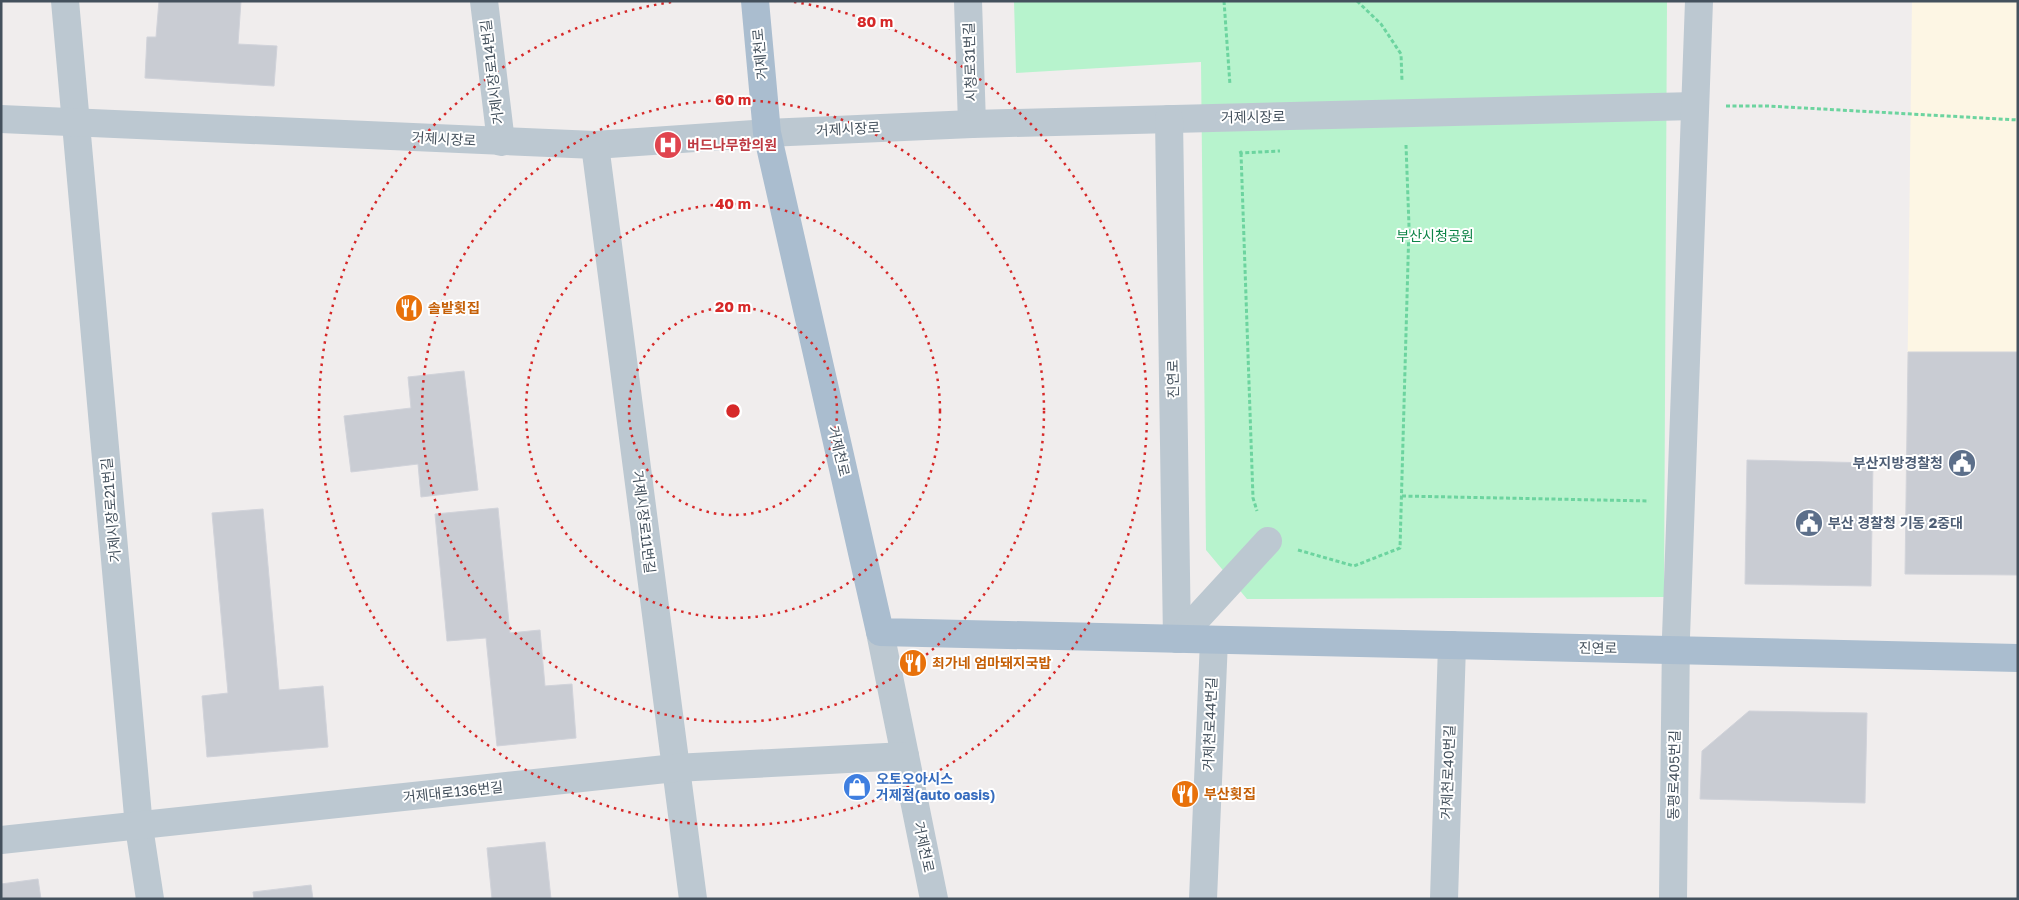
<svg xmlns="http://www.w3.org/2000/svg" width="2019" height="900" viewBox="0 0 2019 900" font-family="'Golos Text','Noto Sans KR',sans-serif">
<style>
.commercial{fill:#fdf6e4}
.green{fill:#b7f3cd}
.building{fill:#c9ccd3;stroke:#d1d3da}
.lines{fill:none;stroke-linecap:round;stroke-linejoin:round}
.path{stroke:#6cd49f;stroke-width:3;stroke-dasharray:4 2.5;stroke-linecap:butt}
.minor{stroke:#bcc8d1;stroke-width:28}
.major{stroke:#aabdcf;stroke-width:28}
.ring{fill:none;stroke:#d62828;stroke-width:2.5;stroke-dasharray:2.5 5}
.labels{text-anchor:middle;stroke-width:4;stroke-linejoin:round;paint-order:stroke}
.street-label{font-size:14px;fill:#44515d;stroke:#fff}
.health-label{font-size:14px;font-weight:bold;fill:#be3a42;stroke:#fff;text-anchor:start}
.park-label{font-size:14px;fill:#0e8448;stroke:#fff}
.food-label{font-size:14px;font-weight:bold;fill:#c56008;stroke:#fff;text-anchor:start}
.service-label{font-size:14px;font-weight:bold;fill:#4e5e75;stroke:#fff;text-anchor:end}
.shop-label{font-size:14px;font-weight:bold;fill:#366cbe;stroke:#fff;text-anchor:start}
.centre{fill:#d62828;stroke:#fff;stroke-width:2.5}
.ring-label{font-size:15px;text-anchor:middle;font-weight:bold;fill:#d62828;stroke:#fff;stroke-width:4;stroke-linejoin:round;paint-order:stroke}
</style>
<rect width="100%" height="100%" fill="#f0eded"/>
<polygon class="commercial" points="1912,1 2018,1 2018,575 1905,574"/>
<polygon class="green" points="1014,1 1667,1 1664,597 1247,599 1206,550 1201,62 1016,73"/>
<g class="building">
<polygon points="159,1 241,1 238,44 277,46 274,86 145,78 147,37 156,37"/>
<polygon points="1908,352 2018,352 2018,575 1905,574"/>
<polygon points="464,371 478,490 421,497 418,464 351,472 344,416 411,408 408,377"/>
<polygon points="1747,460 1873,463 1871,586 1745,584"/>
<polygon points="498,508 510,633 540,630 545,686 572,684 576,738 497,746 486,638 447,641 435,514"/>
<polygon points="263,509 279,690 323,686 328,747 207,757 202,696 228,693 212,513"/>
<polygon points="1749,711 1867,713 1865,803 1700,799 1702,751"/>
<polygon points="545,842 551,899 492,899 487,848"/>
<polygon points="38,879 41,899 1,899 1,884"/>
<polygon points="311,885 313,899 254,899 253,892"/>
</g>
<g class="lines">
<g class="path">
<polyline points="1224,1 1230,85"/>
<polyline points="1357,1 1381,24 1401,54 1402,81"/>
<polyline points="1726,106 1768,106 2018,120"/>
<polyline points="1240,151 1241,153 1280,151"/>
<polyline points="1241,153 1253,498 1257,511"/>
<polyline points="1402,496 1649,501"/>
<polyline points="1298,550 1354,566 1400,548 1409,226 1406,145"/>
</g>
<g class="minor">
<polyline points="65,1 139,827 150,899"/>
<polyline points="484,1 501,142"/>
<polyline points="968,1 972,124"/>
<polyline points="1,119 595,145 767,133 972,124 1695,106"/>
<polyline points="1169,119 1177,639"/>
<polyline points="595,145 693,899"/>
<polyline points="880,632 934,899"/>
<polyline points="1178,639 1268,541"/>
<polyline points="1,840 675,768 905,756"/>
<polyline points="1203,899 1214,640"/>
<polyline points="1444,899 1452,645"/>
<polyline points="1673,899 1676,637 1699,1"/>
</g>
<polyline class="major" points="755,1 767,133 880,632 2018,658"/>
</g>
<g class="ring">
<circle cx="733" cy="411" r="104"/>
<circle cx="733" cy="411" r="207"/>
<circle cx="733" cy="411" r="311"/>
<path d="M794 2A414 414 0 1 1 672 2"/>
</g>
<defs>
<symbol id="hospital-disc" viewBox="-11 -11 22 22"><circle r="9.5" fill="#e0444e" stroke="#fff"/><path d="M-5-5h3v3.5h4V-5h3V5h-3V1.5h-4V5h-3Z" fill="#fff"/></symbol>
<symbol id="restaurant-disc" viewBox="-11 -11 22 22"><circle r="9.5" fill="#e8710a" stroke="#fff"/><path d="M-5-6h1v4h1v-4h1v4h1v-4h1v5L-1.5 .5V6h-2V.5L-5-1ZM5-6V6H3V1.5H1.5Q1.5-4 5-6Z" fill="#fff"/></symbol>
<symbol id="civic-disc" viewBox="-11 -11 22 22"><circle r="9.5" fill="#5c6f8a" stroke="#fff"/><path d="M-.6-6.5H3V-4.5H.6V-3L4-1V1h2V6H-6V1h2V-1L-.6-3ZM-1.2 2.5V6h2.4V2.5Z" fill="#fff"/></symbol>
<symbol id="shop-disc" viewBox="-11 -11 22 22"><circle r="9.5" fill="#3f7fe0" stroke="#fff"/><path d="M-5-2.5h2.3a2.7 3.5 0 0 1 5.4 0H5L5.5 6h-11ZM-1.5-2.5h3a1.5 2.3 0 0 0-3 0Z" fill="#fff"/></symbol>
</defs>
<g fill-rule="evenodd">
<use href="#hospital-disc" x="652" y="129" width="32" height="32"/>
<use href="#restaurant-disc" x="393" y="292" width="32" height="32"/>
<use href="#civic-disc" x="1946" y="447" width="32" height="32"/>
<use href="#civic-disc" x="1793" y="507" width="32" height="32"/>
<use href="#restaurant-disc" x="897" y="647" width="32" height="32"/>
<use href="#shop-disc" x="841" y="771" width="32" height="32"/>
<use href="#restaurant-disc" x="1169" y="778" width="32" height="32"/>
</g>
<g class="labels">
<g class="street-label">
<text transform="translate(760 54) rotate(-95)" y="5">거제천로</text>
<text transform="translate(970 62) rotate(-92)" y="5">시청로31번길</text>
<text transform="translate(492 72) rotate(-97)" y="5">거제시장로14번길</text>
<text transform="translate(1253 117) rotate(-1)" y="5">거제시장로</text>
<text transform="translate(848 129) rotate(-3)" y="5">거제시장로</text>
<text transform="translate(444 139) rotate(3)" y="5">거제시장로</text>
<text transform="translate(1173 379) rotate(-91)" y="5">진연로</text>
<text transform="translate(839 451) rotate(77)" y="5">거제천로</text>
<text transform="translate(111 510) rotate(-95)" y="5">거제시장로21번길</text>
<text transform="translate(644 522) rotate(83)" y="5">거제시장로11번길</text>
<text transform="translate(1598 648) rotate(1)" y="5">진연로</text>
<text transform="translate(1210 724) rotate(-88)" y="5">거제천로44번길</text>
<text transform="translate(1448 772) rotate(-88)" y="5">거제천로40번길</text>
<text transform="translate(1674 775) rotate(-89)" y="5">동평로405번길</text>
<text transform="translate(453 792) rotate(-6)" y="5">거제대로136번길</text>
<text transform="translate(924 847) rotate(78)" y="5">거제천로</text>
</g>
<g class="health-label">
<text x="687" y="150">버드나무한의원</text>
</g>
<g class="park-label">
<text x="1435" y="241">부산시청공원</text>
</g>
<g class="food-label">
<text x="428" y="313">솔밭횟집</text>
<text x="932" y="668">최가네 엄마돼지국밥</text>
<text x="1204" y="799">부산횟집</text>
</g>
<g class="service-label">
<text x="1943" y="468">부산지방경찰청</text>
<text x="1828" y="528" text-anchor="start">부산 경찰청 기동 2중대</text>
</g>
<g class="shop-label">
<text x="876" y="784">오토오아시스<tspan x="876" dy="16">거제점(auto oasis)</tspan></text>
</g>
</g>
<circle cx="733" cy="411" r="8" class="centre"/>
<g class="ring-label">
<text x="875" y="27">80 m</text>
<text x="733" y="105">60 m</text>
<text x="733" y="209">40 m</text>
<text x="733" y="312">20 m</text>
</g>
<rect width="2019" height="900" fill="none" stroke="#44515d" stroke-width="5"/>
</svg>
